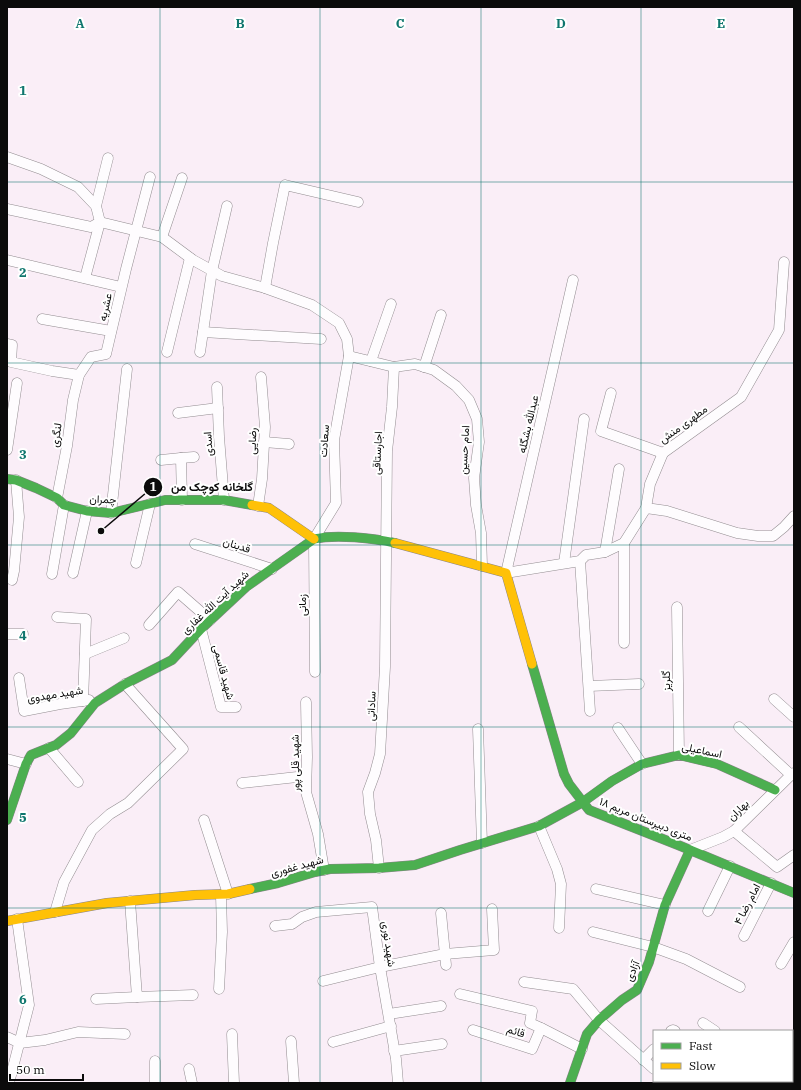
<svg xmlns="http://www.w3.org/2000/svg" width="801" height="1090" viewBox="0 0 801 1090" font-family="'IBM Plex Serif',Vazirmatn,serif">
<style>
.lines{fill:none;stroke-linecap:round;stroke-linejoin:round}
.street-casing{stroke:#938d91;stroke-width:11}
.fast-casing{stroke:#898488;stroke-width:10}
.slow-casing{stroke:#898488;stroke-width:10}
.street{stroke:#fefcfe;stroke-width:10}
.fast{stroke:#4caf50;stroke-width:9}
.slow{stroke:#ffc107;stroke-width:9}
.grid{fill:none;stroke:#0f766e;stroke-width:1;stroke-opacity:0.55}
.labels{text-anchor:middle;stroke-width:4;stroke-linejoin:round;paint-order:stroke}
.street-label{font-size:11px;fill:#0b0b0b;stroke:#fff}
.grid-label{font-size:13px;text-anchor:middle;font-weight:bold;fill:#0f766e;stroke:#fff;stroke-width:4;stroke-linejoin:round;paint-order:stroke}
.leader{fill:none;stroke:#0b0b0b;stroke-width:1.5}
.callout-dot{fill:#0b0b0b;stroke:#fff;stroke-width:1.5}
.mark-label{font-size:12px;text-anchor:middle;font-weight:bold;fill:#fff}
.callout-label{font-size:12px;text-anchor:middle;font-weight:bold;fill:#0b0b0b;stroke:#fff;stroke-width:4;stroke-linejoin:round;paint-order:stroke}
</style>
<rect width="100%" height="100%" fill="#faeef7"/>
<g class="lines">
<defs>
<g id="street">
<polyline points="7,157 41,169 78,187 96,206 100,222 162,237 193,260 222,276 265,288 312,305 339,323 347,339 349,356 334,440 336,503 314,539 315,672"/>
<polyline points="96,206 108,158"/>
<polyline points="7,209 91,227 100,222"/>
<polyline points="162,237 182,178"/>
<polyline points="7,260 121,287"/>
<polyline points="85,278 100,222"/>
<polyline points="573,280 506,573 580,561 586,555 605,552 624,543 646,508 650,484 663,453 741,397 779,330 784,262"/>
<polyline points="265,288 273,243 285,185 358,202"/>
<polyline points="42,319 111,331"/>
<polyline points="203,332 321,339"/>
<polyline points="7,344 12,345 11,362 52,371 79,375"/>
<polyline points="167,352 190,258"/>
<polyline points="200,352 212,271 227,206"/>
<polyline points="349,356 394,367 415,364 434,370 456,386 469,400 477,419 479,442 474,478 476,505 481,533 482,566"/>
<polyline points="371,361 391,304"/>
<polyline points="424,367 441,315"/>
<polyline points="217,387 219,437 224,500"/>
<polyline points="611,393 601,431 663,453"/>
<polyline points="178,413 218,408"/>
<polyline points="264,442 289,444"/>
<polyline points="7,450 17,383"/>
<polyline points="181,458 194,457"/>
<polyline points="161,460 181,458 182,500"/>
<polyline points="57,498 67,446 73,400 79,375 91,357 106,354 126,269 150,177"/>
<polyline points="258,506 262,479 265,427 261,377"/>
<polyline points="646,508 667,511 737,533 758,536 773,536 784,527 794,516"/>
<polyline points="111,513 127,369"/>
<polyline points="195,544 272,569"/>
<polyline points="605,552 619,469"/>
<polyline points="580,561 590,711"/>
<polyline points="136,563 150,504"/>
<polyline points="564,563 584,419"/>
<polyline points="73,573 87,511"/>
<polyline points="52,574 64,505"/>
<polyline points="12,580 14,571 19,517 16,480"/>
<polyline points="677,607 679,755"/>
<polyline points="57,617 86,619 83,701"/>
<polyline points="149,625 178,592 210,620"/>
<polyline points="201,629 221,707 236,707"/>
<polyline points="7,634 23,634"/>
<polyline points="624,643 624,543"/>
<polyline points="85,654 124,638"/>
<polyline points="19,678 24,711 60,704 89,700"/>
<polyline points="589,686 639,684"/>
<polyline points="774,699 794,717"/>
<polyline points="306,702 307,757 306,792 318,834 324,870"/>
<polyline points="739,727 791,775"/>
<polyline points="618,728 642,764"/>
<polyline points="478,729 482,843"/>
<polyline points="49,748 78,782"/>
<polyline points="7,759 26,764"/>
<polyline points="242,783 306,776"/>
<polyline points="204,820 228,894"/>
<polyline points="539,826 557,869 561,884 559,928"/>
<polyline points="734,831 777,867 794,855"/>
<polyline points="690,850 723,837 734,831 791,775 794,773"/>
<polyline points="379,868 376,840 370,814 368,792 375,773 380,754 385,667 387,451 392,407 394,367"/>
<polyline points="596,889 665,905"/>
<polyline points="130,901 137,997 193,995"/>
<polyline points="708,911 730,866"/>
<polyline points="55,912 64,882 92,830 110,814 128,803 183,749 125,684"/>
<polyline points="441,913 446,965"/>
<polyline points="275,926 292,924 302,917 316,912 372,907 380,967 396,1059 398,1083"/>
<polyline points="593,932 653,947 686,959 740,987"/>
<polyline points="744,936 771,883"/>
<polyline points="781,964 794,942"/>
<polyline points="323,981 380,967 445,954 494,950 492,909"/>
<polyline points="524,982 573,989 599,1020 654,1069"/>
<polyline points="219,989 222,932 221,895"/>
<polyline points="460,994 532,1011 530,1023 541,1028"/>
<polyline points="96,999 137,997"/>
<polyline points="389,1014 441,1006"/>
<polyline points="703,1023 715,1031"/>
<polyline points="473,1030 532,1049 541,1028 582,1049"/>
<polyline points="671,1031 673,1030 675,1031"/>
<polyline points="232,1034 234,1083"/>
<polyline points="7,1037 20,1043 45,1040 78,1032 125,1034"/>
<polyline points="291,1041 294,1083"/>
<polyline points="333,1042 391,1026"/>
<polyline points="394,1051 442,1044"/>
<polyline points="643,1060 654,1049"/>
<polyline points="155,1061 155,1083"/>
<polyline points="189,1069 192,1083"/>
<polyline points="667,1081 669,1083"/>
<polyline points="745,1081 748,1083"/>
<polyline points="9,1083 29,1005 17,919"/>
<polyline points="781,1083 782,1081"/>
</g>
<g id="fast">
<polyline points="7,479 16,480 36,488 57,498 64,505 87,511 111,513 165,500 224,500 252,505"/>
<polyline points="532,664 564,774 569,784 589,810 678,845 794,893"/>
<path d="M7,820L26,764L31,755L56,745L71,733L95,703L125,684L172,660L201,629L246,587L314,539C335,534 374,538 395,543"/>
<polyline points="250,889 278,883 315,872 330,869 379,868 415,865 460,850 539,826 583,802 612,781 642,764 679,755 717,764 775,790"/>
<polyline points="570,1083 587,1034 599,1020 622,1000 637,990 649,962 665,905 690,850"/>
</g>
<g id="slow">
<polyline points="252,505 269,508 314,539"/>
<polyline points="395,543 506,573 532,664"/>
<polyline points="7,921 107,903 195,895 228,894 250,889"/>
</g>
</defs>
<use href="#street" class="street-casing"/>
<use href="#fast" class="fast-casing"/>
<use href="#slow" class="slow-casing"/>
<use href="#street" class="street"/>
<use href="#fast" class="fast"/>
<use href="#slow" class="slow"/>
</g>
<path class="grid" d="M160,7V1083M320,7V1083M481,7V1083M641,7V1083M7,182H794M7,363H794M7,545H794M7,727H794M7,908H794"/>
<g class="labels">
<g class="street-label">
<text transform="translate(105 307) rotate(-77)" y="4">عشریه</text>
<text transform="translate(528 424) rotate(-77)" y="4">عبدالله بشگله</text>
<text transform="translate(683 424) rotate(-36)" y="4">مطهری منش</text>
<text transform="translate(56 435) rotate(-81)" y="4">لنگری</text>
<text transform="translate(252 441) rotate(-88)" y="4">رضایی</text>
<text transform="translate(324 441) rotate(-86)" y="4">سعادت</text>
<text transform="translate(208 444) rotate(-94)" y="4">اسدی</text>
<text transform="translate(464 450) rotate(-87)" y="4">امام حسین</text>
<text transform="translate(377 453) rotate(-87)" y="4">اجارستاقی</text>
<text transform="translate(103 499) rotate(2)" y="4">چمران</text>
<text transform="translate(237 545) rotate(18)" y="4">قدبنان</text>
<text transform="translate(215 602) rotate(-43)" y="4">شهید آیت الله غفاری</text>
<text transform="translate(302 605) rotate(-90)" y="4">زمانی</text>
<text transform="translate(224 672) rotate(75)" y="4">شهید قاسمی</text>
<text transform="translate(666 681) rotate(-91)" y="4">گلریز</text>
<text transform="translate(55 694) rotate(-9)" y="4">شهید مهدوی</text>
<text transform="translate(371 706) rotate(-87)" y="4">ساداتی</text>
<text transform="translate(702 750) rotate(12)" y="4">اسماعیلی</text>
<text transform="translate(295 763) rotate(-91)" y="4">شهید قلی پور</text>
<text transform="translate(738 810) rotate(-45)" y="4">بهاران</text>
<text transform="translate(646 819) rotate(22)" y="4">۱۸ متری دبیرستان مریم</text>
<text transform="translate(297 866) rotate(-15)" y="4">شهید غفوری</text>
<text transform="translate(747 904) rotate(-63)" y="4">امام رضا ۴</text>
<text transform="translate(389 944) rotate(82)" y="4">شهید نوری</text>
<text transform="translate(632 971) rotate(-68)" y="4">آزادی</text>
<text transform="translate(516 1031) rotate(18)" y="4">قائم</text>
</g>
</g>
<g class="grid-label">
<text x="80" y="28">A</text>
<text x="240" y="28">B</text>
<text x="400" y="28">C</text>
<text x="561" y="28">D</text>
<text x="721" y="28">E</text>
<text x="23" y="95">1</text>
<text x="23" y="277">2</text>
<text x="23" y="459">3</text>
<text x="23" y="640">4</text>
<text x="23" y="822">5</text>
<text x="23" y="1004">6</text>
</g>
<path class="leader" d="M101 531L153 487"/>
<g class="callout-dot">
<circle cx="101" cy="531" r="4"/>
<circle cx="153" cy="487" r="10"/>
</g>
<g class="mark-label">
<text x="153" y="491">1</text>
</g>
<g class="callout-label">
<text x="212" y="491">گلخانه کوچک من</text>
</g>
<rect width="801" height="1090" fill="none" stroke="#0b0b0b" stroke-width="16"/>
<rect x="653" y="1030" width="140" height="52" fill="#ffffff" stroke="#9d9d9d"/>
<rect x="661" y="1043" width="20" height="6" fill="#4caf50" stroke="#9d9d9d"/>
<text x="689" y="1050" font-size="12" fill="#0b0b0b">Fast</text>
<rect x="661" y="1063" width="20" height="6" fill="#ffc107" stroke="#9d9d9d"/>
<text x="689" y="1070" font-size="12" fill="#0b0b0b">Slow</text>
<path d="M10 1074v6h73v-6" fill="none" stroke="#0b0b0b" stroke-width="2"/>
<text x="16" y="1074" font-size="12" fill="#0b0b0b" stroke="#ffffff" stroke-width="3" paint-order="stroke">50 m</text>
</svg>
